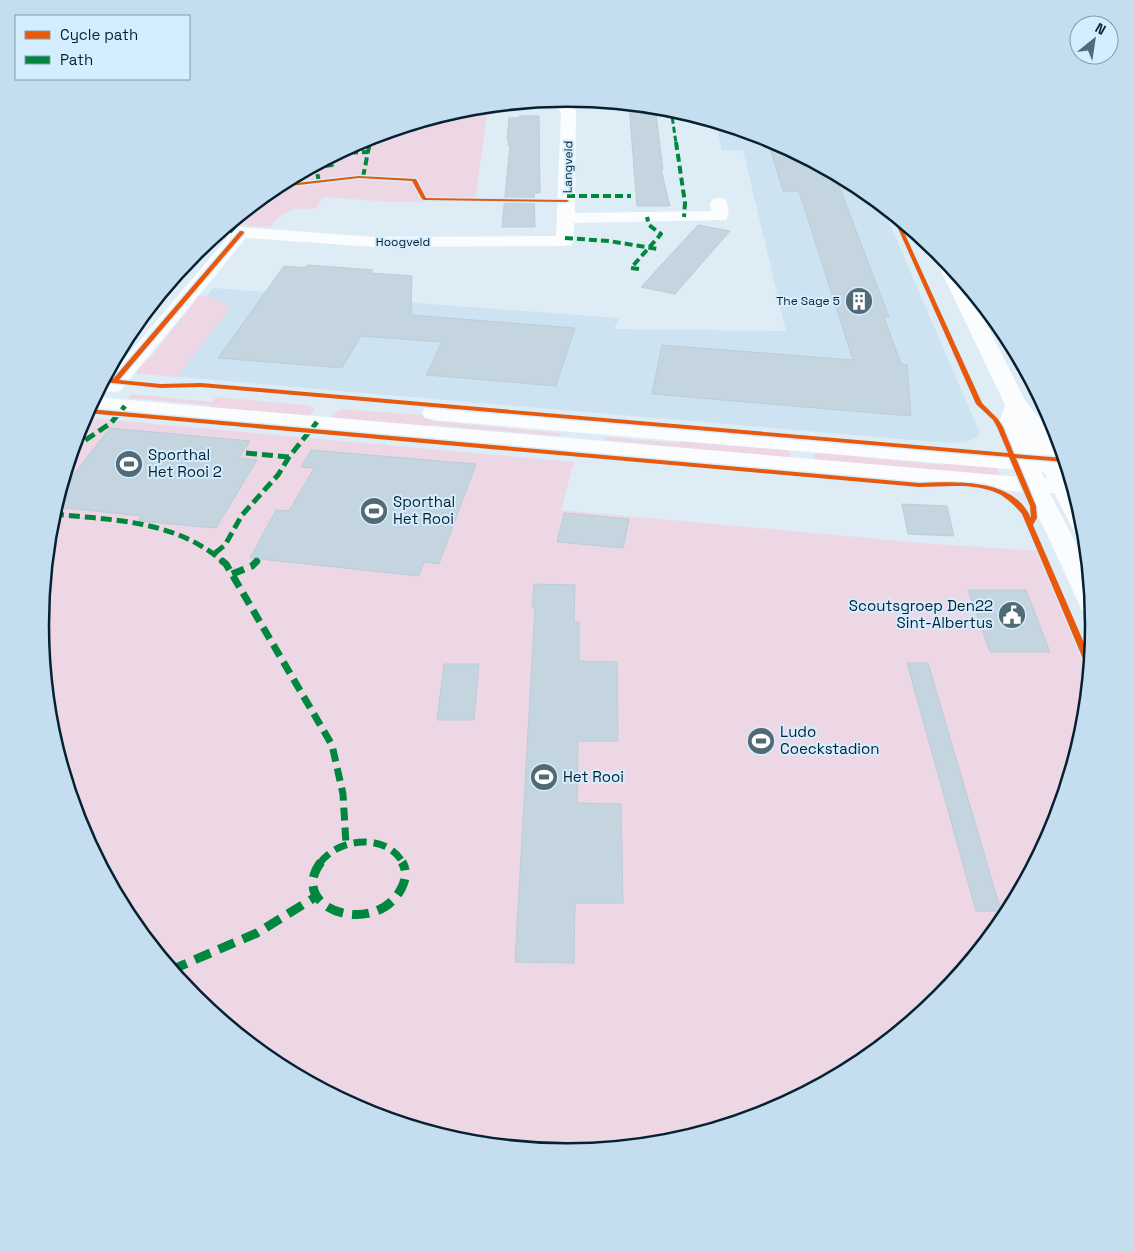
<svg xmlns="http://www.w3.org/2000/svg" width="1134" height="1251" viewBox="0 0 1134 1251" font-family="'Space Grotesk',sans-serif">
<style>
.built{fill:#cde3f1}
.green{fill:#eed7e4}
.building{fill:#c4d5df;stroke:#bacdd9}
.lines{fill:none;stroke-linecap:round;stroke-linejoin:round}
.minor{fill:#fafcfe;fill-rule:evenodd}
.quiet-far4{stroke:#00873e;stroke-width:3;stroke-dasharray:6 3;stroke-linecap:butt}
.quiet-far3{stroke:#00873e;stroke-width:4;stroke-dasharray:8 4;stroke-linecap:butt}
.quiet-far2{stroke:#00873e;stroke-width:5;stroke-dasharray:11 5;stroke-linecap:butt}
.quiet-far1{stroke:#00873e;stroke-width:7;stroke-dasharray:13 7;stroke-linecap:butt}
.quiet{stroke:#00873e;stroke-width:9;stroke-dasharray:17 9;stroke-linecap:butt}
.cycleway-casing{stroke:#d4eeff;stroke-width:3}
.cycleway{fill:#e8590c;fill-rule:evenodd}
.labels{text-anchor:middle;stroke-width:4;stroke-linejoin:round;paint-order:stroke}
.far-street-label{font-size:12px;fill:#062232;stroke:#d4eeff}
.far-poi-label{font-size:12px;fill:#062232;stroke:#d4eeff;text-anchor:end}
.poi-label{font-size:15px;fill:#062232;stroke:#d4eeff;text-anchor:start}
.rim{fill:none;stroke:#062232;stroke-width:2.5}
</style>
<rect width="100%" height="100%" fill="#deecf5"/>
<polygon class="built" points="716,123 769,139 860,187 882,206 979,431 978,437 967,442 947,443 144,374 213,288 619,318 614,329 786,331 743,150 722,151"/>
<g class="green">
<path d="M489,110L494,113L487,115L475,202H391L324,197L315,209C292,207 285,210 270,227L229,224L274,187L366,139L422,128Z"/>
<polygon points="196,296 211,297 231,307 177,377 132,373 144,359 149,359 194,303 192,301"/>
<polygon points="131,394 212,402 216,397 305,405 312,407 314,410 309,416 207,410 210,405 128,398"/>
<polygon points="341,409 434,416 432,421 560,433 559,436 430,425 428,429 333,419 332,414"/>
<polygon points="90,418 574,462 561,510 933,544 1041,551 1090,667 1084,729 1054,827 1005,919 939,998 860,1064 768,1112 670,1142 567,1152 464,1142 365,1112 274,1064 194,998 129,918 80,827 50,728 40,625 50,522 80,425"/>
<polygon points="605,437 680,443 681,438 788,450 791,455 787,459 604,440"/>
<polygon points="816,452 856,453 857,457 944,465 944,461 997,467 1001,480 815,461 813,457"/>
</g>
<g class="building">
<polygon points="629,105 655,107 663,170 661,169 670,206 637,206"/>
<polygon points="519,116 539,116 540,193 534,193 535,227 502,227 510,145 508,145 509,139 507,139 509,118 519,118"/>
<polygon points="767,138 834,173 889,317 884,317 901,364 907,365 911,416 652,394 662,345 853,360 799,191 783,191"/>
<polygon points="698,225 730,231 675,294 641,287"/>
<polygon points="307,265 373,270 371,273 412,276 411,315 575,328 556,386 426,375 442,342 361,336 342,368 218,358 284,266 305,268"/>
<polygon points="110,428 250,441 239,458 257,460 216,528 138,521 141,516 55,507 59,493"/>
<polygon points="311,450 476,464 439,564 424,562 419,576 250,558 276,510 289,511 314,468 301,467"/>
<polygon points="902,504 947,506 954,536 908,534"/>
<polygon points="564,513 629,519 623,548 557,542"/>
<polygon points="534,584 575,585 574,622 579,622 579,661 617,662 618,741 578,741 577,803 621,804 623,903 575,903 574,963 515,962 535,607 532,607"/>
<polygon points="968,590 1026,590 1050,652 990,652"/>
<polygon points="907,663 928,663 1001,911 976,911"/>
<polygon points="444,664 479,664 474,720 437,720"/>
</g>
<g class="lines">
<g class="minor">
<path d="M562,99L576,110L575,213L711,211L710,203L713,199L719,198L725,199C729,205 730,214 726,220L574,223V241L571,245L565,246L374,247L246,238L120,391L112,392L104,391L101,386L228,237L216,235L227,226L374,237L556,236L561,112L547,100Z"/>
<polygon points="494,106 492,109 384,137 379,139 373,136 464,109"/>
<path d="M936,252L940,253L968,287L1026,402L1041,420L1066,466L1084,523L1085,535L1075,533L1054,493H1050L1088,567L1093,612L1082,610L1079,604L1046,532L1025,492L88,409L95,397L1020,477L1018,470L433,420L425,418L422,413L425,408L433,406L1012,455L1000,420L1005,405L934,256ZM1042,472H1044L1047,478H1044Z"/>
</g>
<g class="quiet-far4">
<polyline points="671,109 676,143"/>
<polyline points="370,143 371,137"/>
</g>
<g class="quiet-far3">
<polyline points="676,142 685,203 684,217"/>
<polyline points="338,153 368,152"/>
<polyline points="363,177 370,142"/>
<polyline points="319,182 316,167 332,165 332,157"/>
<polyline points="567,196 631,196"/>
<path d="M230,232C242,217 256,213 264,196"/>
<polyline points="565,238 609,241 658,249"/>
<polyline points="639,269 631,268 661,234 649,225 647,217"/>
</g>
<g class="quiet-far2">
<polyline points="72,449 111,423 125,406"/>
<polyline points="246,453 289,457"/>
<path d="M53,514C112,520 175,520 222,561"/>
<polyline points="215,553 225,545 242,515 278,475 289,457 317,422"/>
<polyline points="257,561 259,559"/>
</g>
<g class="quiet-far1">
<polyline points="221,560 226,564 332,745 343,794 346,844"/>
<polyline points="232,574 252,566 258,560"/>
<path d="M320,863C339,837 387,833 403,863"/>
</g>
<g class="quiet">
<path d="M321,862C285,910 378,939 402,887C406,879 407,870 402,862"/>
<polyline points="171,970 257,933 317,896"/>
</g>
<defs>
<g id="cycleway">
<polygon points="359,176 416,179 426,198 567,200 569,201 567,202 424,200 422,199 412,181 359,178 273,188 278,185"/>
<path d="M894,216L898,219L982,403L998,419L1003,427L1014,454L1064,458L1065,462L1016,458L1036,506L1037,518L1033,525L1091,659L1090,669L1086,666L1022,514C1016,507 1009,500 1001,495C977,482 945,487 919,487L86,413L88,409L919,483C955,482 1013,477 1031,518L1030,506L1009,457L201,387L161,388L103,382L104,378L113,379L240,231H242L244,232V233L119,380L161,384L201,383L1008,453L997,427L993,420L976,404L893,217Z"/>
<polygon points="999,327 1005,333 1029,377 1055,429 1060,444 1056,442 998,328"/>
</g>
</defs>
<use href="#cycleway" class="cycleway-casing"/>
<use href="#cycleway" class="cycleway"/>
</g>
<defs>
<symbol id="building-disc" viewBox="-11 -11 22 22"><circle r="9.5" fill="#526976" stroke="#d4eeff"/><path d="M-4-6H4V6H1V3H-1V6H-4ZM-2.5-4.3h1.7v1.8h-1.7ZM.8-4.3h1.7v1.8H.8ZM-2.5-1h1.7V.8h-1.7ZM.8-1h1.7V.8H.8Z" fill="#fff"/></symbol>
<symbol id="stadium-disc" viewBox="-11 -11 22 22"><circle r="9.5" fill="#526976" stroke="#d4eeff"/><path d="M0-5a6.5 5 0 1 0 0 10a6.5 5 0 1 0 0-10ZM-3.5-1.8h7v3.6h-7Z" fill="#fff"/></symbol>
<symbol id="civic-disc" viewBox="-11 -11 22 22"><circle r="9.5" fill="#526976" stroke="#d4eeff"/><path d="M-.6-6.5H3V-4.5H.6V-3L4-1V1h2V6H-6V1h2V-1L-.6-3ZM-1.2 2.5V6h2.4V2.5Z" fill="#fff"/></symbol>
</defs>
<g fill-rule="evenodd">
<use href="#building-disc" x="843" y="285" width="32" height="32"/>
<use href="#stadium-disc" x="113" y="448" width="32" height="32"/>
<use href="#stadium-disc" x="358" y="495" width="32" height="32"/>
<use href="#civic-disc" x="996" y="599" width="32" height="32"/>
<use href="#stadium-disc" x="745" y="725" width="32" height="32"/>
<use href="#stadium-disc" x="528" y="761" width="32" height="32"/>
</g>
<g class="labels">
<g class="far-street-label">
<text transform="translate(568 167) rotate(-89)" y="4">Langveld</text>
<text x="403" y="246">Hoogveld</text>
</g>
<g class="far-poi-label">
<text x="840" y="305">The Sage 5</text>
</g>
<g class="poi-label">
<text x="148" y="460">Sporthal<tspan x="148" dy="17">Het Rooi 2</tspan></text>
<text x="393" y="507">Sporthal<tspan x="393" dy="17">Het Rooi</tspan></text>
<text x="993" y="611" text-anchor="end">Scoutsgroep Den22<tspan x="993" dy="17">Sint-Albertus</tspan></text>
<text x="780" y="737">Ludo<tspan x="780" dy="17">Coeckstadion</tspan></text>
<text x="563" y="782">Het Rooi</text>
</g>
</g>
<path d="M0 0H1134V1251H0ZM49 625a518 518 0 1 1 1036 0a518 518 0 1 1-1036 0Z" fill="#c4deef" fill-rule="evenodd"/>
<path class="rim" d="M49 625a518 518 0 1 1 1036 0a518 518 0 1 1-1036 0Z"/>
<rect x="15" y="15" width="175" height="65" fill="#d4eeff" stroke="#829cad"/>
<rect x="25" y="31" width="25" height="8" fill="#e8590c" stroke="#829cad"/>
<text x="60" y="40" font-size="15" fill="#062232">Cycle path</text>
<rect x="25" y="56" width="25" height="8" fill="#00873e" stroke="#829cad"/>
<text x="60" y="65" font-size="15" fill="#062232">Path</text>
<g transform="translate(1094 40) rotate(30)"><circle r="24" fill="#d4eeff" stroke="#829cad"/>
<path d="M0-4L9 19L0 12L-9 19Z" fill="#526976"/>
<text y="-8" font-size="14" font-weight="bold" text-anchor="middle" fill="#062232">N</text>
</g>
</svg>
